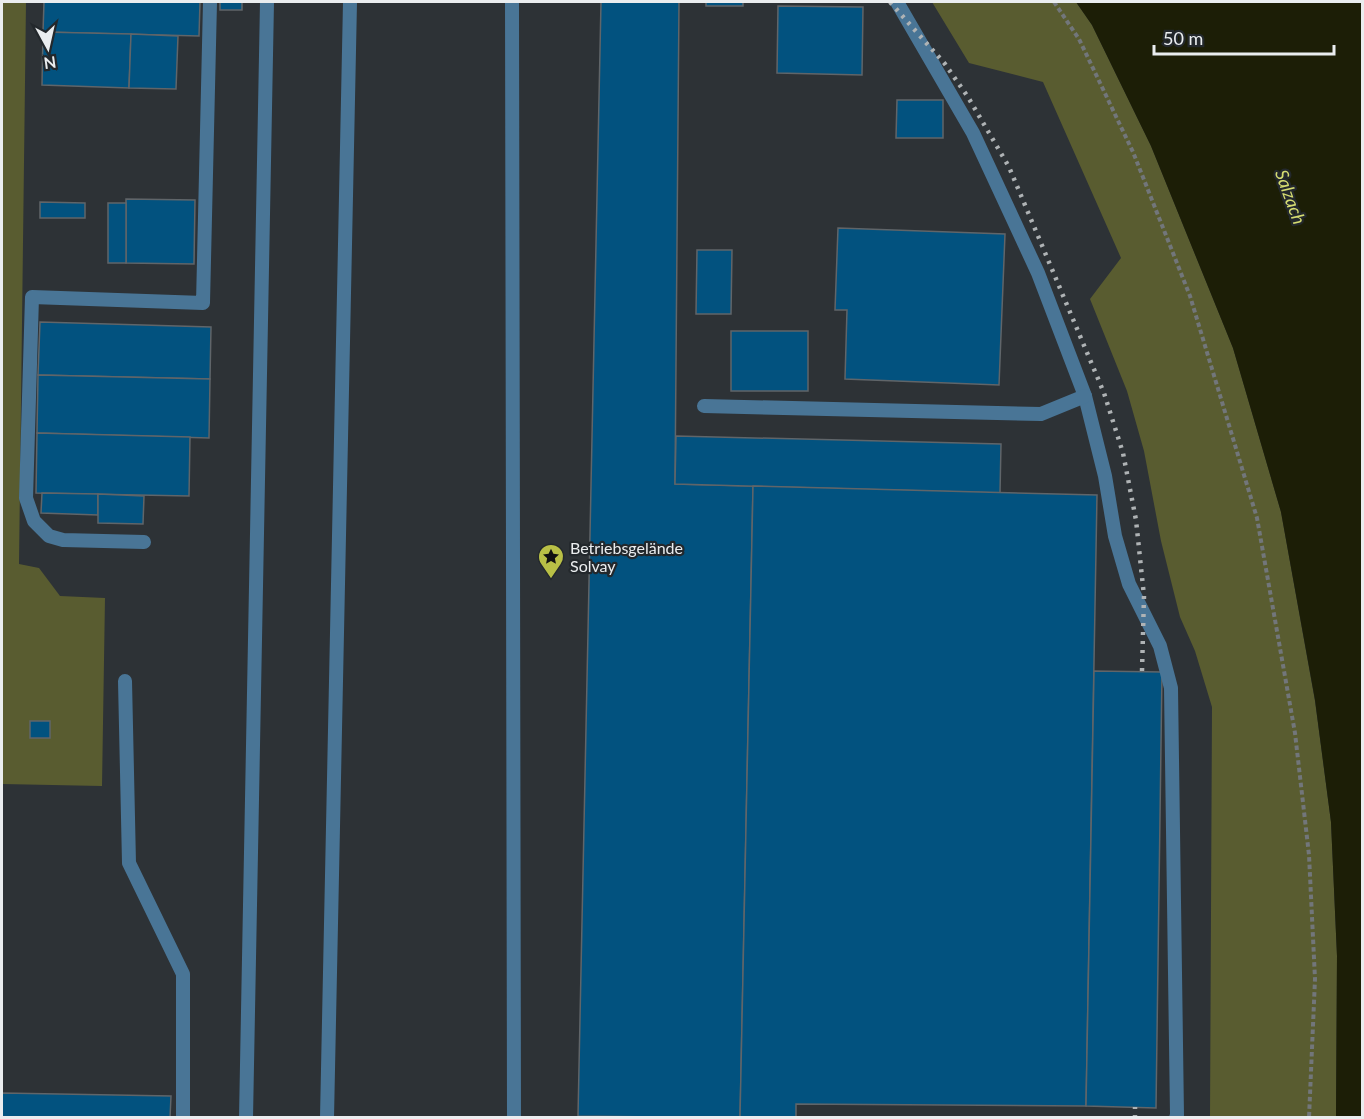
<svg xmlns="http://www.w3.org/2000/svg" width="1364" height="1119" viewBox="0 0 1364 1119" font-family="Lato,sans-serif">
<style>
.green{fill:#595c30}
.water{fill:#1c1e06}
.building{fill:#02527f;stroke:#606569;stroke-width:1.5}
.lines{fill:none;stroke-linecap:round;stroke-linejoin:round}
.path{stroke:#72767a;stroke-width:4;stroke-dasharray:4.5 3;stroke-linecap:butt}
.service{stroke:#497596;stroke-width:14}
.rail{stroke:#afb3b5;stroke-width:4.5;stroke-dasharray:3 6;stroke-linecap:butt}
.labels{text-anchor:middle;stroke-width:4.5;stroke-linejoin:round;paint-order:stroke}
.poi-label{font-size:16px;fill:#eaedef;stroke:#23282c;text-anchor:start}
.water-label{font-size:18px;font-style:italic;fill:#d4db71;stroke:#23282c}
</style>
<rect width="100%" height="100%" fill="#2d3236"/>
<g class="green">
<polygon points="2,2 26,2 19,564 39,568 60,596 105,598 102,786 2,784"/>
<polygon points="932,2 1076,2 1092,25 1151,146 1233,348 1281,512 1315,701 1331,822 1337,956 1336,1117 1210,1117 1212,707 1195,651 1180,617 1161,541 1144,451 1127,391 1090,299 1121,258 1043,82 969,63"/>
</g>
<polygon class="water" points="1076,2 1362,2 1362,1117 1336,1117 1337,956 1331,822 1315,700 1281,512 1233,348 1151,146 1092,25"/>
<g class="building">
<polygon points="44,2 200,2 199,36 43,32"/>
<rect x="220" y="2" width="22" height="8"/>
<polygon points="601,2 679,2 675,484 753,486 740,1118 578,1116"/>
<rect x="706" y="2" width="37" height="4"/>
<polygon points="778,6 863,7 862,75 777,73"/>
<polygon points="43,32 131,34 129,88 42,85"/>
<polygon points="131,34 178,36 176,89 129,88"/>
<polygon points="897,100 943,100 943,138 896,138"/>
<polygon points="126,199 195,200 194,264 126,263"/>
<polygon points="40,202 85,203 85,218 40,218"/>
<rect x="108" y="203" width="18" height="60"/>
<polygon points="838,228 1005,234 999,385 845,379 847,310 835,310"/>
<polygon points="697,250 732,250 731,314 696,314"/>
<polygon points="40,322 211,327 210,379 38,375"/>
<rect x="731" y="331" width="77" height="60"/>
<polygon points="38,375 210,379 209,438 37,433"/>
<polygon points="37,433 190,437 189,496 36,493"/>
<polygon points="676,436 1001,444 1000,493 675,484"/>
<polygon points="753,486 1097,495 1086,1106 796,1104 796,1118 740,1118"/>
<polygon points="42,493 98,494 98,515 41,513"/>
<polygon points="98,494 144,496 143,524 98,523"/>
<polygon points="1094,671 1162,672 1156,1108 1086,1106"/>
<rect x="30" y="721" width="20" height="17"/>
<polygon points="2,1093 171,1096 170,1118 2,1118"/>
</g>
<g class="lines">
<polyline class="path" points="1054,2 1079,39 1133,152 1190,296 1257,518 1295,733 1309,855 1315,979 1309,1118"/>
<g class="service">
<polyline points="512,2 514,1118"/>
<polyline points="897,2 973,133 1038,273 1085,396 1105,476 1115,536 1129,584 1160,646 1171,688 1177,1115 1176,1118"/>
<polyline points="704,406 1041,414 1085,396"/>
<polyline points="144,542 63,540 49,536 34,521 26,498 32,297 203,303 210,2"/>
<polyline points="125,681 129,863 183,974 183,1118"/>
<polyline points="246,1118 267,2"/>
<polyline points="327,1118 350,2"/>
</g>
<g class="rail">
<polyline points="890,2 945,64 968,97 1009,167 1104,393 1123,453 1136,520 1144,596 1142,671"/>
<polyline points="1135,1118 1135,1107"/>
</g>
</g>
<defs>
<symbol id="sight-pin" viewBox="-11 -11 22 30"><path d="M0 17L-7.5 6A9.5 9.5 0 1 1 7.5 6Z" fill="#b9c046" stroke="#23282c"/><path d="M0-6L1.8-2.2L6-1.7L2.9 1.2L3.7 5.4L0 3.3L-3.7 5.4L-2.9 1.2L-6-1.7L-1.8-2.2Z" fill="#111"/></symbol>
</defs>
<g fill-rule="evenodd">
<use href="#sight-pin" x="536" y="542" width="30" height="40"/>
</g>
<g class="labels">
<g class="poi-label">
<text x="570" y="554">Betriebsgelände<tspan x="570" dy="18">Solvay</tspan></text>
</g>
<g class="water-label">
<text transform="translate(1290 197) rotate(70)" y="6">Salzach</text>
</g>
</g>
<rect width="1364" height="1119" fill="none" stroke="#eaedef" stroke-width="6"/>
<g transform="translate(48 48) rotate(172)" stroke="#23282c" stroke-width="4.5" paint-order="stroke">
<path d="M0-4.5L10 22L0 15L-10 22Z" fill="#eaedef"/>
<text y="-9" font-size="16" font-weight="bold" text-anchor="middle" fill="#eaedef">N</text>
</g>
<path d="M1154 45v9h180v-9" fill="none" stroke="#eaedef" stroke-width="3"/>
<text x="1163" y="45" font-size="18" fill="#eaedef" stroke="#23282c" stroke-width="4.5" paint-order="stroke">50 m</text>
</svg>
